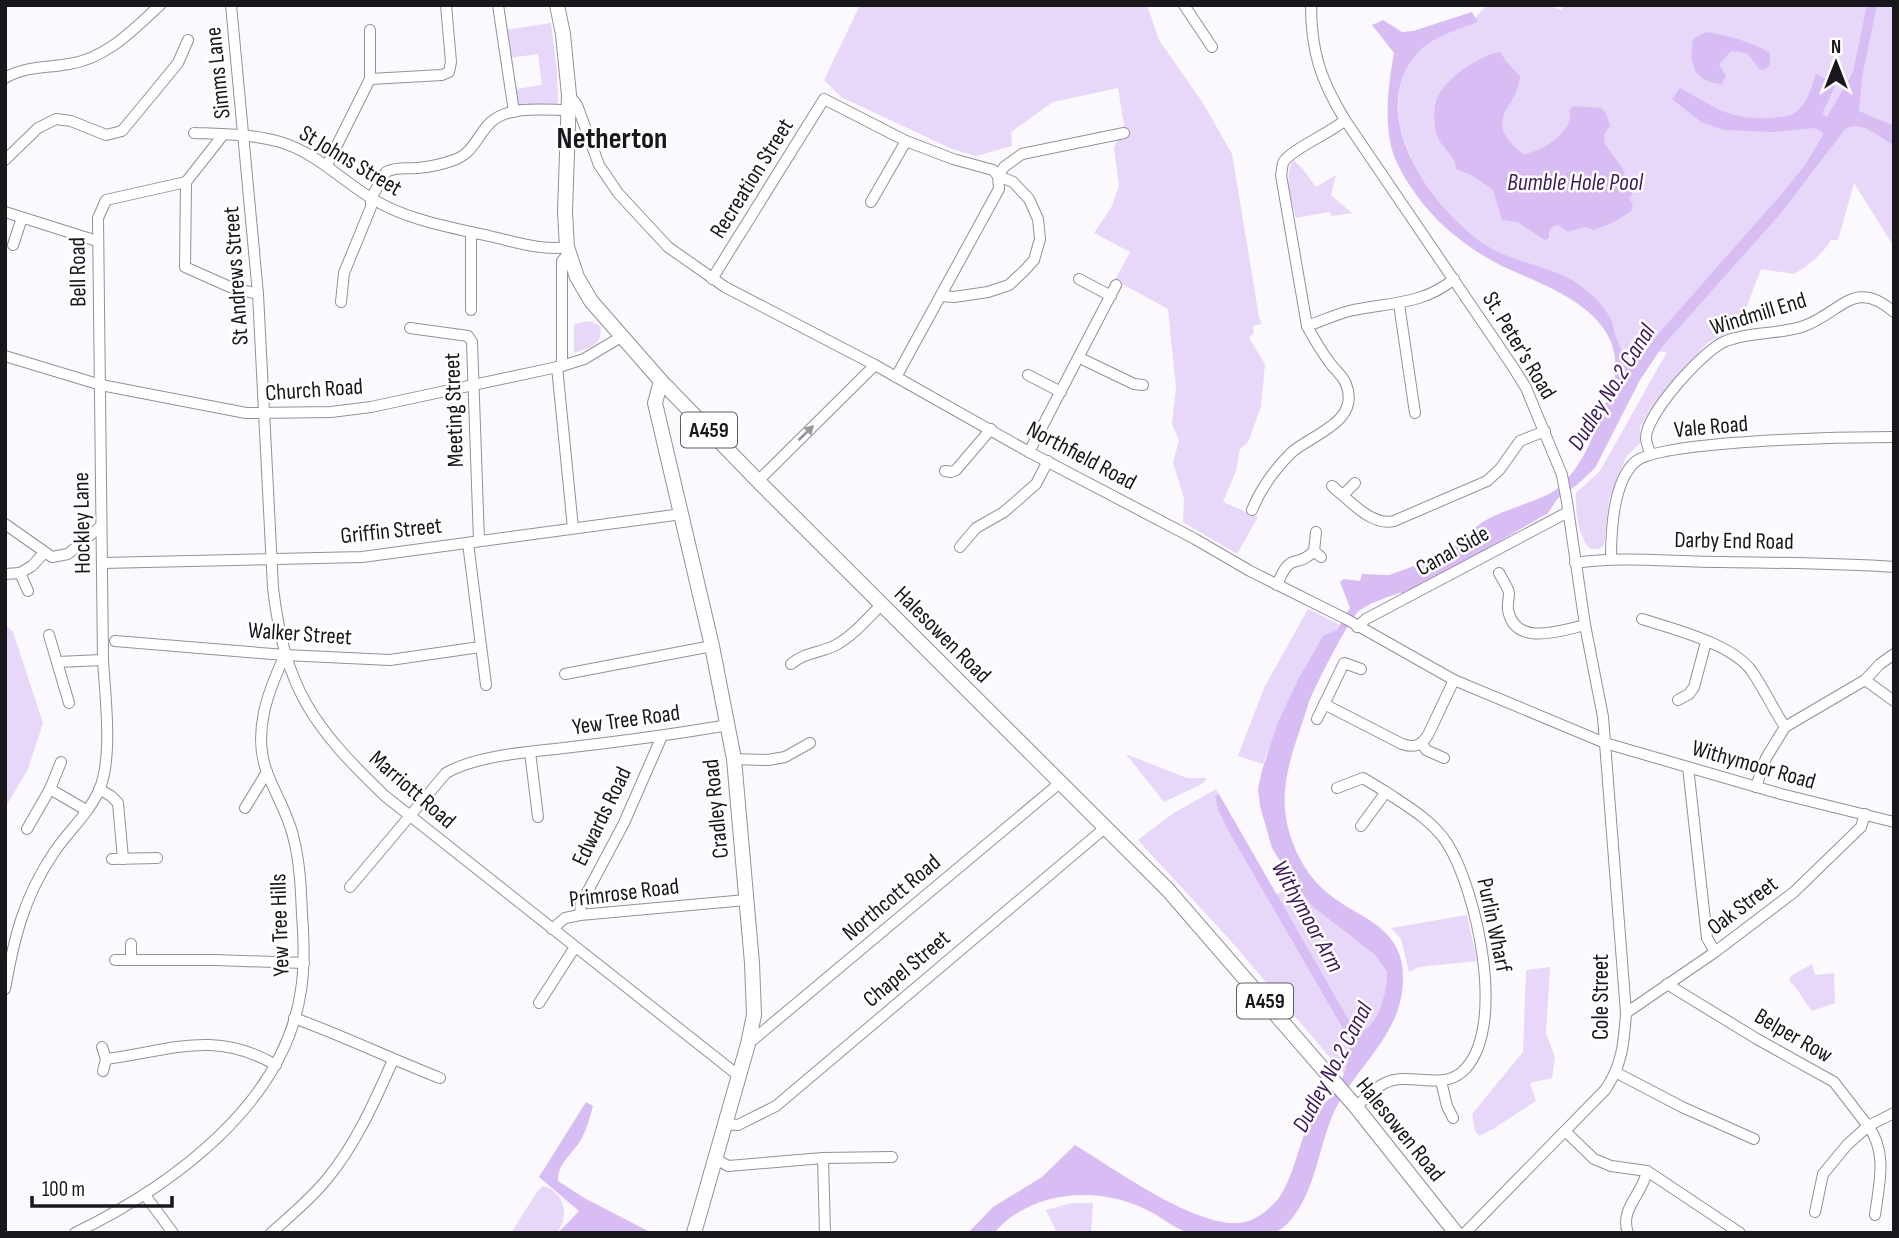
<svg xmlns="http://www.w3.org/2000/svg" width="1899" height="1238" viewBox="0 0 1899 1238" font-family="'Sofia Sans Condensed',sans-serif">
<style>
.green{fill:#e7d8f9}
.water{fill:#d8bdf5}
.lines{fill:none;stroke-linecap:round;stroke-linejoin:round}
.minor-casing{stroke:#958f9c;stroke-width:12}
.major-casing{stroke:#958f9c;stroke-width:16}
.minor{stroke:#fff;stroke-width:10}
.major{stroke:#fff;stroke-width:14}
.oneway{fill:#989799}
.labels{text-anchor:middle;stroke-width:5;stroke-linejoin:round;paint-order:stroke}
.shield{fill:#fff;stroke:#5e5d60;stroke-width:2}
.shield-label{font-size:21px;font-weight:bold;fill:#19171c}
.street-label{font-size:23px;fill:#19171c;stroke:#fff}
.water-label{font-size:24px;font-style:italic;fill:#3e1a5b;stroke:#fff}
.district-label{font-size:30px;font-weight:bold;fill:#19171c;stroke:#fff}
</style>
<rect width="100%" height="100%" fill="#fbf8fe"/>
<g class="green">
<polygon points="860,5 1147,5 1159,40 1203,103 1232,154 1259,317 1262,324 1253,326 1254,333 1249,338 1265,364 1261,407 1248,442 1240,449 1236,471 1223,502 1258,517 1237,554 1183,522 1184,498 1173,463 1179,440 1172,424 1176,388 1168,309 1115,280 1130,252 1094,233 1111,208 1119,186 1114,148 1124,125 1118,88 1053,102 1011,132 1012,146 976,156 952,149 841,97 824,80"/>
<path d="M1487,5H1546L1562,10L1563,5H1894V247L1854,183L1838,240H1831C1822,255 1809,265 1794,274L1761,269L1739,327L1707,343L1649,411L1640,427V443L1626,457L1609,500L1604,545L1599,549H1591C1578,539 1575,509 1576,493L1600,471L1667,352L1646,351L1635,365H1631C1625,355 1619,347 1616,336C1615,331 1614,326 1612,321C1606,309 1595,298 1585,289C1577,282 1565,280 1556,276C1532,266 1505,258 1483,243C1432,208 1365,114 1417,54C1433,36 1456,30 1477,22L1476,17Z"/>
<polygon points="551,23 557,72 558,104 554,106 521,106 518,103 516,89 542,85 538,54 509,58 504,30"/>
<path d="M1293,160L1302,168L1316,187L1336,175L1331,195L1352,213L1332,216L1329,212L1296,218C1292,200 1283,177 1293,160Z"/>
<path d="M590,321L600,326C604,345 589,348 574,353V324Z"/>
<polygon points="1308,609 1340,625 1337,630 1266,755 1263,764 1238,756 1264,688"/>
<polygon points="5,624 13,632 43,723 28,769 5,808"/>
<polygon points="1126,754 1187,778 1207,778 1202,784 1164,802"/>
<polygon points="1216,789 1219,794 1215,797 1218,810 1230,834 1350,1041 1350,1053 1344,1074 1230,940 1138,840 1172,814"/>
<path d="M1294,884L1312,906L1375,955L1387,972C1387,991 1379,1027 1358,1033L1354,1029L1276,895Z"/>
<polygon points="1467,915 1477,961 1419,967 1409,972 1401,939 1391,928"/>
<path d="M1812,964L1815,975L1834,973L1835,1003L1812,1011C1804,1002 1798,987 1789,981L1791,976Z"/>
<polygon points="1550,967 1546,1033 1555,1057 1552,1078 1530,1083 1536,1101 1493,1129 1479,1136 1475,1131 1472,1114 1523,1052 1526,970"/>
<path d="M543,1186C564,1191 571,1217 556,1233H511L537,1192Z"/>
<polygon points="1072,1203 1093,1203 1091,1233 1057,1233 1046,1210"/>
</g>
<g class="water">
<path d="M1867,5H1877L1862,77L1859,111L1894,126V145C1878,137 1864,121 1846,128L1781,213L1662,347L1640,380L1595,468L1577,485L1558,498L1548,513L1452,569L1405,593H1398C1386,598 1369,603 1359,611C1349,619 1313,690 1308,705C1298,738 1282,773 1285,809C1287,837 1302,870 1323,889C1351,916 1394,921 1402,964C1404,977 1403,993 1399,1006C1387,1046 1353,1073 1335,1110C1318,1146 1316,1193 1288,1223C1285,1226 1279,1231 1275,1232C1266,1235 1193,1234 1184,1231C1171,1226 1160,1216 1147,1210C1098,1185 1031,1190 994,1233H968L993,1207L1042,1177L1075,1145C1115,1169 1191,1225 1238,1223C1253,1223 1269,1210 1278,1199C1290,1184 1299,1148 1306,1129C1313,1112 1316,1112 1328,1100C1343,1086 1350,1060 1350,1041L1230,834L1218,810L1215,796L1219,794L1354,1029L1358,1033C1379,1027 1387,991 1387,972L1375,955L1312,906L1294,884L1272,848L1260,806L1258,789L1262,770L1278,722L1299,678L1323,636L1337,630L1350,608L1340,582L1344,579L1360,581L1362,574L1389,575L1414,566L1468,539C1475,513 1538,505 1558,488C1584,465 1593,436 1605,405C1607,399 1611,392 1613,386C1631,314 1552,289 1502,266C1486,258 1470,248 1457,237C1433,219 1410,190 1397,163C1382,131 1388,86 1394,53L1372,25L1383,20L1402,32L1413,31L1472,12L1478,22C1457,30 1433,36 1417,54C1364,114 1432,208 1483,243C1514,265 1556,265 1585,289C1595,297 1606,309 1612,321C1614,326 1614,331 1616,336C1619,347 1625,355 1631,364L1635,365L1659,333L1785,190L1805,165L1823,135L1821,131L1814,128L1772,132L1724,130L1701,122L1672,99L1680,88C1715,107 1728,120 1770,118C1779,117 1790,117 1796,112C1807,104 1812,86 1816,74L1836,84L1822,114L1827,117L1853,72Z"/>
<path d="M1706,32C1730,36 1749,41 1770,53V64L1766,69L1760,70L1747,53L1731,51L1719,65L1726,75L1722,84C1693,82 1689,64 1693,39Z"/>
<path d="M1501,52L1505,60L1520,76C1518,110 1479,118 1523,154C1541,153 1577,129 1569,110L1574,106L1601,108L1606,113L1610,126L1604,135L1605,144L1623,169L1633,194L1629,198L1633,205L1631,211L1614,222L1594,230L1585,227L1568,232L1558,225L1552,227L1549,232V238L1545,240L1517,222L1502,220L1493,190L1473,176L1456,169C1456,155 1439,147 1436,132C1434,122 1433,108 1437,99C1444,79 1481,54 1501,52Z"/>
<path d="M586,1102L593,1106C590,1117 587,1128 582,1138C574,1153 557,1163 558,1181L586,1199L652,1233H558L579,1211L539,1177Z"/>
</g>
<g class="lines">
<defs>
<g id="minor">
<path d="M231,5L258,294L273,588C285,689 313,727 385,796L739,1076"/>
<polyline points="498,5 514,112"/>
<polyline points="1184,5 1212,47"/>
<path d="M1311,5C1311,52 1321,81 1345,120L1513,367L1526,388L1562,475L1567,502L1585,625L1603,717L1626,1013C1624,1043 1622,1066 1605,1090L1465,1233"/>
<path d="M5,78C25,66 47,68 69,64C106,59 134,29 160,5"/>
<polyline points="370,79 442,75 449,72 451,62 446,5"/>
<polyline points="569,95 577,105 599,165 618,193 668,247 725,287 875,365 1029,452 1195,539 1250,571 1346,619 1454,680 1605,743 1781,794 1894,822"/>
<path d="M194,133C222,134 253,134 280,142C315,152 340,179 371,198C408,221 451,227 493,237C516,242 543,251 567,247"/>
<polyline points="223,135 186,182 185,267 230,287 258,294"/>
<polyline points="5,160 38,128 56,119 71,121 106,135 122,131 178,63 188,40"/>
<polyline points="327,165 370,79 370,30"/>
<polyline points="998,176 1004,167 1022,154 1124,133"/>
<polyline points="871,202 906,141"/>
<polyline points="5,212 97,241"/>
<polyline points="471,232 471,310"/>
<polyline points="13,245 22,218"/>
<polyline points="712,279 824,99 906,141 953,159 993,170 998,176 1013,182 1029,199 1038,219 1040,239 1034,260 1025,270 1009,285 988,292 954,297 941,296"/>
<polyline points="1079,279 1111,296"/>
<path d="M341,302L344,273L371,207V198L386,172C396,167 406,169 417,168C430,167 443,164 454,160C474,153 477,135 491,122C510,105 546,110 569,110"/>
<polyline points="1399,304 1415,413"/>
<path d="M1307,326C1321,321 1335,315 1349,311C1388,302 1421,306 1454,279"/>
<polyline points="410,328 468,336 472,342 479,541"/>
<polyline points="5,356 101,385 246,413 331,412 371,407 562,366 584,359 621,337"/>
<polyline points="1080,358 1134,384 1143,385"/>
<polyline points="562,366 562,261 568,254"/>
<polyline points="557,367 573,528"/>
<polyline points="1028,375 1061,392"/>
<polyline points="896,377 999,189 998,176"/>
<polyline points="1029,452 1116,285"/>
<path d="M1650,453C1649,449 1646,443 1646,438C1646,414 1704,349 1726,341C1751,331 1779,335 1804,326C1841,313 1854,277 1894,312"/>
<polyline points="945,471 951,472 956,470 991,429"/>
<polyline points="758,481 875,365"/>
<path d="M1332,486C1348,499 1372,527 1394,521L1487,481L1500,469L1520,441L1545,431"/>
<polyline points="1343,495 1355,483"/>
<path d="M1252,510C1261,488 1275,469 1291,453C1312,434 1361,422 1346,384C1343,376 1335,370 1330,363C1321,351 1314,339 1307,326L1281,175C1282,171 1282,167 1283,163C1289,150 1331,133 1345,120"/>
<polyline points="5,524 52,557 68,554 101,526"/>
<polyline points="1316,532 1314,551 1321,557"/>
<polyline points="468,543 486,685"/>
<polyline points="960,547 976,528 1004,512 1036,484 1048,461"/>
<path d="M1611,558C1611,531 1613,482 1635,462C1660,440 1851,437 1894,437"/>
<polyline points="102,563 362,557 682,514"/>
<path d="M1575,563C1623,556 1672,562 1721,562C1779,563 1836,563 1894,567"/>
<polyline points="20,573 32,566 44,553"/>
<path d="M1499,573C1502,579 1508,587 1509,593C1509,599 1507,605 1508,610C1515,647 1560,631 1585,625"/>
<polyline points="5,574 20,573 28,591"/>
<path d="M1277,585C1291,549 1296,570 1314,551"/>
<path d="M1642,619C1673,629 1730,643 1751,670C1763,687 1773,709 1785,727"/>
<polyline points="1357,627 1366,619 1568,512"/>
<polyline points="49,635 69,703"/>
<polyline points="115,641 285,655 390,660 480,647"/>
<polyline points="57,662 103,660"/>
<path d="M791,664C805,652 821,653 836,645C854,635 868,618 882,604"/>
<polyline points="565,674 712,646"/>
<polyline points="1865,680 1894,701"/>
<polyline points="1678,700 1689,694 1694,687 1706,642"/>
<path d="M1324,704L1402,744C1414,748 1421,746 1428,735L1454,680"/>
<polyline points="1317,719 1344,663 1361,669"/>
<polyline points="1422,743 1426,750 1444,758"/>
<polyline points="530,752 538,817"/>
<polyline points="734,759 768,760 785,757 810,743"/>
<polyline points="1688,767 1707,938 1715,952"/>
<polyline points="1756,787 1766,758 1785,727 1865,680 1880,664 1894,654"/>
<polyline points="1337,788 1363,778 1386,792"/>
<polyline points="50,789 86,810"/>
<polyline points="99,789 111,796 118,803 123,859"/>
<polyline points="245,808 267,772"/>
<polyline points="27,829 50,789 61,762"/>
<polyline points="112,859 157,858"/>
<path d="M350,887L446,773C479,754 534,752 572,747C624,741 676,734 728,725"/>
<polyline points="580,915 581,904 624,823 662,736"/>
<polyline points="552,929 565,918 580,915 746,900"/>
<polyline points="115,960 215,960 304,963"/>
<polyline points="131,960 131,944"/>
<polyline points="1667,984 1757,1039 1834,1082 1868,1126 1847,1145 1823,1174 1815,1212"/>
<path d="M5,989C14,938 24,897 53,854C67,832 90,813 100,788C113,755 105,695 103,660L98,218L106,200L186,182"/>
<polyline points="539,1003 575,947"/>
<polyline points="1626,1013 1715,952 1794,892 1861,827 1865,814"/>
<path d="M294,1018C344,1036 391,1059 440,1078"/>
<polyline points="748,1044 1061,782"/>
<polyline points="102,1047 106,1059 103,1071"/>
<path d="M106,1059C171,1051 213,1029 276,1065"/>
<polyline points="1617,1073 1682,1107 1754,1139"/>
<polyline points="1441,1081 1447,1106 1453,1118"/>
<path d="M1356,1107C1365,1099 1374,1088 1385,1083C1409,1071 1440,1091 1462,1072C1509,1031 1476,888 1447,843C1433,821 1407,806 1386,792L1361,826"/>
<polyline points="725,1124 738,1125 776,1106 1106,827"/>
<polyline points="1565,1131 1594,1159 1611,1166 1647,1171 1740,1233"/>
<polyline points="823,1158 825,1233"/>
<polyline points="716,1159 728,1166 823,1158 892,1157"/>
<polyline points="145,1195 173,1233"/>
<path d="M1875,1215C1879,1185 1888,1152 1868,1126L1894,1113"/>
<path d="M75,1233C172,1186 285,1104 301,990C305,965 304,940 302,915C301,889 300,862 293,836C288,814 275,794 267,772C252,733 268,691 285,655"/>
<path d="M271,1233C290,1216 311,1199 327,1179C356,1144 375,1101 393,1060"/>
<path d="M1628,1233C1619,1209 1643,1194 1647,1171"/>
</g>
<g id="major">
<polyline points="557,5 563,34 569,95 565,212 567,247 577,277 591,301 661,381 758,481 1168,890 1356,1107 1456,1233"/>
<polyline points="661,381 655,403 712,646 734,759 752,963 754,1015 748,1044 694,1233"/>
</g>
</defs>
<use href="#minor" class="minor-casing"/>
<use href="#major" class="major-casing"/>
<use href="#minor" class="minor"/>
<use href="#major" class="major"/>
</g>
<defs><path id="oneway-solid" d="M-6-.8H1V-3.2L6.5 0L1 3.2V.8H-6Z" transform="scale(1.75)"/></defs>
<use class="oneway" href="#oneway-solid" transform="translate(806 433) rotate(-44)"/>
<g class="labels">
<g class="shield">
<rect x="681" y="412.5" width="56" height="35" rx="5"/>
<rect x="1237" y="983.5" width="56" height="35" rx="5"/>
</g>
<g class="shield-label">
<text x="709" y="437">A459</text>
<text x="1265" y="1008">A459</text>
</g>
<g class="street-label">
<text transform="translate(217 73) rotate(-96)" y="8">Simms Lane</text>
<text transform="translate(351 160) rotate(31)" y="8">St Johns Street</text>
<text transform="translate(751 178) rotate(-58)" y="8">Recreation Street</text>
<text transform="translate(77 272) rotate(-91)" y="8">Bell Road</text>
<text transform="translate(235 276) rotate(-94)" y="8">St Andrews Street</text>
<text transform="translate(1758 313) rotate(-17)" y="8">Windmill End</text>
<text transform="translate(1520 345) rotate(59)" y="8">St. Peter's Road</text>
<text transform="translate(314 389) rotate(-4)" y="8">Church Road</text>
<text transform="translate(453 410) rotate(-92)" y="8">Meeting Street</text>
<text transform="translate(1711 426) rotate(-5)" y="8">Vale Road</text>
<text transform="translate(1082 455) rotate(28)" y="8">Northfield Road</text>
<text transform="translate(81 523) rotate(-91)" y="8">Hockley Lane</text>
<text transform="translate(391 530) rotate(-6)" y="8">Griffin Street</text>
<text transform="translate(1734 540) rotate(1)" y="8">Darby End Road</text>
<text transform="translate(1452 550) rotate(-29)" y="8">Canal Side</text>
<text transform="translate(300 633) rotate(4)" y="8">Walker Street</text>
<text transform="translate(943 634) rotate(45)" y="8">Halesowen Road</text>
<text transform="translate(626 719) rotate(-8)" y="8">Yew Tree Road</text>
<text transform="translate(1754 764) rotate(16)" y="8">Withymoor Road</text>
<text transform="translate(413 789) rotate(41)" y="8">Marriott Road</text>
<text transform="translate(715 809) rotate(-96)" y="8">Cradley Road</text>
<text transform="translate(601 816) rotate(-64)" y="8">Edwards Road</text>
<text transform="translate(624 892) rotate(-7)" y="8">Primrose Road</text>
<text transform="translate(891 897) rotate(-40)" y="8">Northcott Road</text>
<text transform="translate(1742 905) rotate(-37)" y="8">Oak Street</text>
<text transform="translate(279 925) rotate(-92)" y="8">Yew Tree Hills</text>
<text transform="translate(1495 925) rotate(78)" y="8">Purlin Wharf</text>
<text transform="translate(906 968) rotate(-40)" y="8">Chapel Street</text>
<text transform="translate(1600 997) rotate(-90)" y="8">Cole Street</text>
<text transform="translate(1794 1035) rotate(30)" y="8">Belper Row</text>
<text transform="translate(1401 1129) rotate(51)" y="8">Halesowen Road</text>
</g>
<g class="water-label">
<text x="1575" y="190">Bumble Hole Pool</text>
<text transform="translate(1611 387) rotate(-58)" y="8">Dudley No.2 Canal</text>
<text transform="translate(1308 916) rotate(61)" y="8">Withymoor Arm</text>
<text transform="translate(1332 1067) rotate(-62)" y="8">Dudley No.2 Canal</text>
</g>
<g class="district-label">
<text x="612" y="148">Netherton</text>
</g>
</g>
<rect width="1899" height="1238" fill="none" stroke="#19171c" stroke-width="14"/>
<g transform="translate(1836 63)" stroke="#ffffff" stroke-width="5" paint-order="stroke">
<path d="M0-5L12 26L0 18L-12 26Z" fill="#19171c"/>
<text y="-10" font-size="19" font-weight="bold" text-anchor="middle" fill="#19171c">N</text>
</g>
<path d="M32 1196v10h140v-10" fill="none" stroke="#19171c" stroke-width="3.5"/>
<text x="42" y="1196" font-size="21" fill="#19171c" stroke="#ffffff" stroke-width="5" paint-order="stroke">100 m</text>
</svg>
